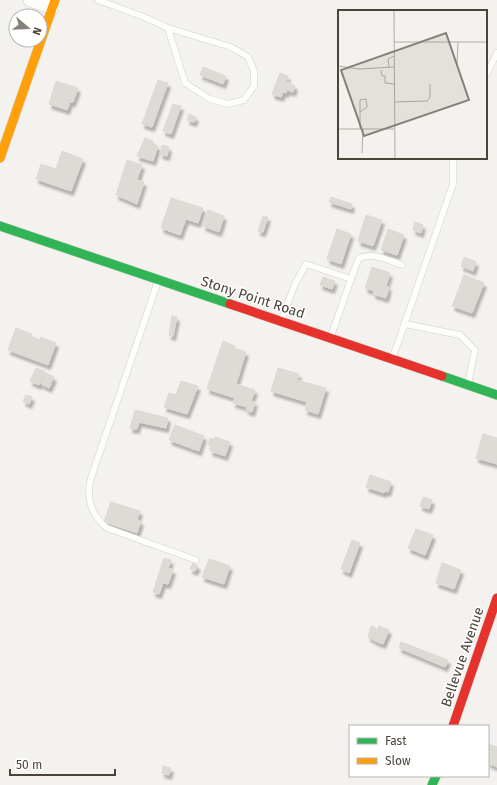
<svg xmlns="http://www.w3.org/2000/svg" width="497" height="785" viewBox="0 0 497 785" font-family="'Fira Sans',sans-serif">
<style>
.building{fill:#dedbd6;stroke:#dcd9d4;filter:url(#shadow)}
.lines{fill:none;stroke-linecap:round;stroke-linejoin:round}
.lane-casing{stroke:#d2d0cb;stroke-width:7}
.street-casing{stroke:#d2d0cb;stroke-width:14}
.fast-casing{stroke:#d3cfc5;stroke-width:10}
.slow-casing{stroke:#d3cfc5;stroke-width:10}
.jam-casing{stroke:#d3cfc5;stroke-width:10}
.lane{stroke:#fdfdfc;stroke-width:6}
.street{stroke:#fdfdfc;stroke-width:13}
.fast{stroke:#30b455;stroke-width:9}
.slow{stroke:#ff9f0a;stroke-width:9}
.jam{stroke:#e5322d;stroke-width:9}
.labels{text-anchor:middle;stroke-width:3;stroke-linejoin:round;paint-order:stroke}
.street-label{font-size:14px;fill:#4b4439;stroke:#fff}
.inset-road{fill:none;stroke:#b0aca6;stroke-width:1}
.view{fill:#868178;fill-opacity:0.15;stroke:#868178;stroke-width:2}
.inset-edge{fill:none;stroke:#4b4439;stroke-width:2}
</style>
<defs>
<filter id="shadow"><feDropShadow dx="2.5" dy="4.5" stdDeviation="1" flood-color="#0004"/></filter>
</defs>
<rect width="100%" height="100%" fill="#f4f2ee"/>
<g class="building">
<polygon points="203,67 226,76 223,84 200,75"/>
<polygon points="280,73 288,76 286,81 295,86 293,92 287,90 286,93 283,92 281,97 272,94"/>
<polygon points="158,80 168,83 152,127 142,124"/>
<polygon points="56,81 78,88 73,102 70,102 67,110 49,104"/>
<polygon points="173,104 181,106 171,134 163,131"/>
<polygon points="189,114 196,117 194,122 187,120"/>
<polygon points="145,138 153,141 152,144 158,146 153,161 137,156"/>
<polygon points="162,145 169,147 167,156 160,154"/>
<polygon points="62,151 83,159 71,191 36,179 41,164 56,169"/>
<polygon points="127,160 142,165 137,180 144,182 137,204 116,195"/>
<polygon points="331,197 352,204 351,209 329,202"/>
<polygon points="171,198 203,208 198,223 186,219 180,235 161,228"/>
<polygon points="208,210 224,216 219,232 203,226"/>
<polygon points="366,215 382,220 373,246 358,241"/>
<polygon points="263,216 268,217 263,232 258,231"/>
<polygon points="415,222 423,225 421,233 413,230"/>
<polygon points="337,229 351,234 341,264 327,259"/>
<polygon points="388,229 404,235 397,255 381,250"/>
<polygon points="464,257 476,262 473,271 461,266"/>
<polygon points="372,267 390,273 386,286 389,287 386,298 373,294 374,291 365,288"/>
<polygon points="464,275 484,283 472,313 452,306"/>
<polygon points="323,277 335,281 332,289 320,285"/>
<polygon points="172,316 177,317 173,336 169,335"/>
<polygon points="16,328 32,334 31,337 40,340 41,337 56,343 48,365 8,350"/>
<polygon points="223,341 235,346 234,348 246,352 236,384 255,390 251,401 255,402 252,412 246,410 247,407 233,403 235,398 207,389"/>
<polygon points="36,368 45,372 39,385 30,381"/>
<polygon points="278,368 299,374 297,380 326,388 318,414 305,410 307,402 271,391"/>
<polygon points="46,373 54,377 49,388 41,384"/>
<polygon points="181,381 198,386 187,414 164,407 169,393 176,395"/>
<polygon points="26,395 32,397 29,404 23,401"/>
<polygon points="135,410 168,418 166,428 139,422 137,429 130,428"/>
<polygon points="175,425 204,436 199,451 169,440"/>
<polygon points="483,434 497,438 497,464 476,458"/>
<polygon points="215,437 230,442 225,456 210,451 212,446 208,445 210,438 214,439"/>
<polygon points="370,475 391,482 388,492 385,491 384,493 366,487"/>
<polygon points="423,497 432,500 429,509 420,506"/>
<polygon points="111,502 140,511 137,520 141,521 137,533 104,522"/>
<polygon points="416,529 433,535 425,555 408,548"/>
<polygon points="352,540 360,543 349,573 341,569"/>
<polygon points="164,558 171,560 168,568 173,570 168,584 163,583 159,594 153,592"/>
<polygon points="209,559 230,566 224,584 202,577"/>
<polygon points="193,563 198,566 195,571 190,569"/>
<polygon points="442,563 461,570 454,589 436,583"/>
<polygon points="371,626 376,628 373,639 368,637"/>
<polygon points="379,626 389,630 383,644 373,640"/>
<polygon points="401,642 448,660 445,667 399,648"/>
<polygon points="488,744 497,747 497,767 488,763"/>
<polygon points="163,766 171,768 169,775 162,773"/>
</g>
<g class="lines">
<defs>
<g id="lane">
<polyline points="98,0 144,17 168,28 231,47 248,57 254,71 254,86 244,100 228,104 210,99 185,83 168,28"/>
<polyline points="486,75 497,53"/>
<path d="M158,281L91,478C86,497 91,515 107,528L196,560"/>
<path d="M282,319L295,284L306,264L351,279L359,258C373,252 388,260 402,265"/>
<polyline points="405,324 460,335 475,350 468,384"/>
<polyline points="331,336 351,279"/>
<polyline points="393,357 453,184 453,158"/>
</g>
<polyline id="street" points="30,0 52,8"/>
<g id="fast">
<polyline points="0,226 230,304"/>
<polyline points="442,376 497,395"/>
<polyline points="432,785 436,776"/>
</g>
<polyline id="slow" points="0,158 55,0"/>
<g id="jam">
<polyline points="230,304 442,376"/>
<polyline points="453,726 497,598"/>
</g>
</defs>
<use href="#lane" class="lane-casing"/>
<use href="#street" class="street-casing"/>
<use href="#fast" class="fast-casing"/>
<use href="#slow" class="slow-casing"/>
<use href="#jam" class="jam-casing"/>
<use href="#lane" class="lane"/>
<use href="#street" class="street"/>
<use href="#fast" class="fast"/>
<use href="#slow" class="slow"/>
<use href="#jam" class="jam"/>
</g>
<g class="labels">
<g class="street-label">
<text transform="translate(253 297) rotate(18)" y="5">Stony Point Road</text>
<text transform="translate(462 657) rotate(-71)" y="5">Bellevue Avenue</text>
</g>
</g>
<g transform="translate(338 10)">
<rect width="149" height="149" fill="#f4f2ee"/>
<path class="inset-road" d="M56,0L57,149M56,32H149M119,54L120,32M0,56L21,59L56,57M51,57L50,49L56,46M43,60L44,66H47V73L56,74M56,92L89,91L92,87V74M0,119H56M22,119V90L28,89L29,97L22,102M24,143L25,119"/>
<path class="view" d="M108,23L131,90L26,126L3,60Z"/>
<rect width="149" height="149" class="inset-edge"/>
</g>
<rect x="349" y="725" width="140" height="52" fill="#ffffff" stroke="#b7b4b0"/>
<rect x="357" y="738" width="20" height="6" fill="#30b455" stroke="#b7b4b0"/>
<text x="385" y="745" font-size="12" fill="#4b4439">Fast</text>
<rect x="357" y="758" width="20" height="6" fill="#ff9f0a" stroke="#b7b4b0"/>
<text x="385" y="765" font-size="12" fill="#4b4439">Slow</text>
<g transform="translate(28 28) rotate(109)"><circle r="19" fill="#ffffff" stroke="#b7b4b0"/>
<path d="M0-3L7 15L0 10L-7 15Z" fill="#868178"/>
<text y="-6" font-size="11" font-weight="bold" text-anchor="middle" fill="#4b4439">N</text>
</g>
<path d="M10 769v6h105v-6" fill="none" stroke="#4b4439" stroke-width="2"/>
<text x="16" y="769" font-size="12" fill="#4b4439" stroke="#ffffff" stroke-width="3" paint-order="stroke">50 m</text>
</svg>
